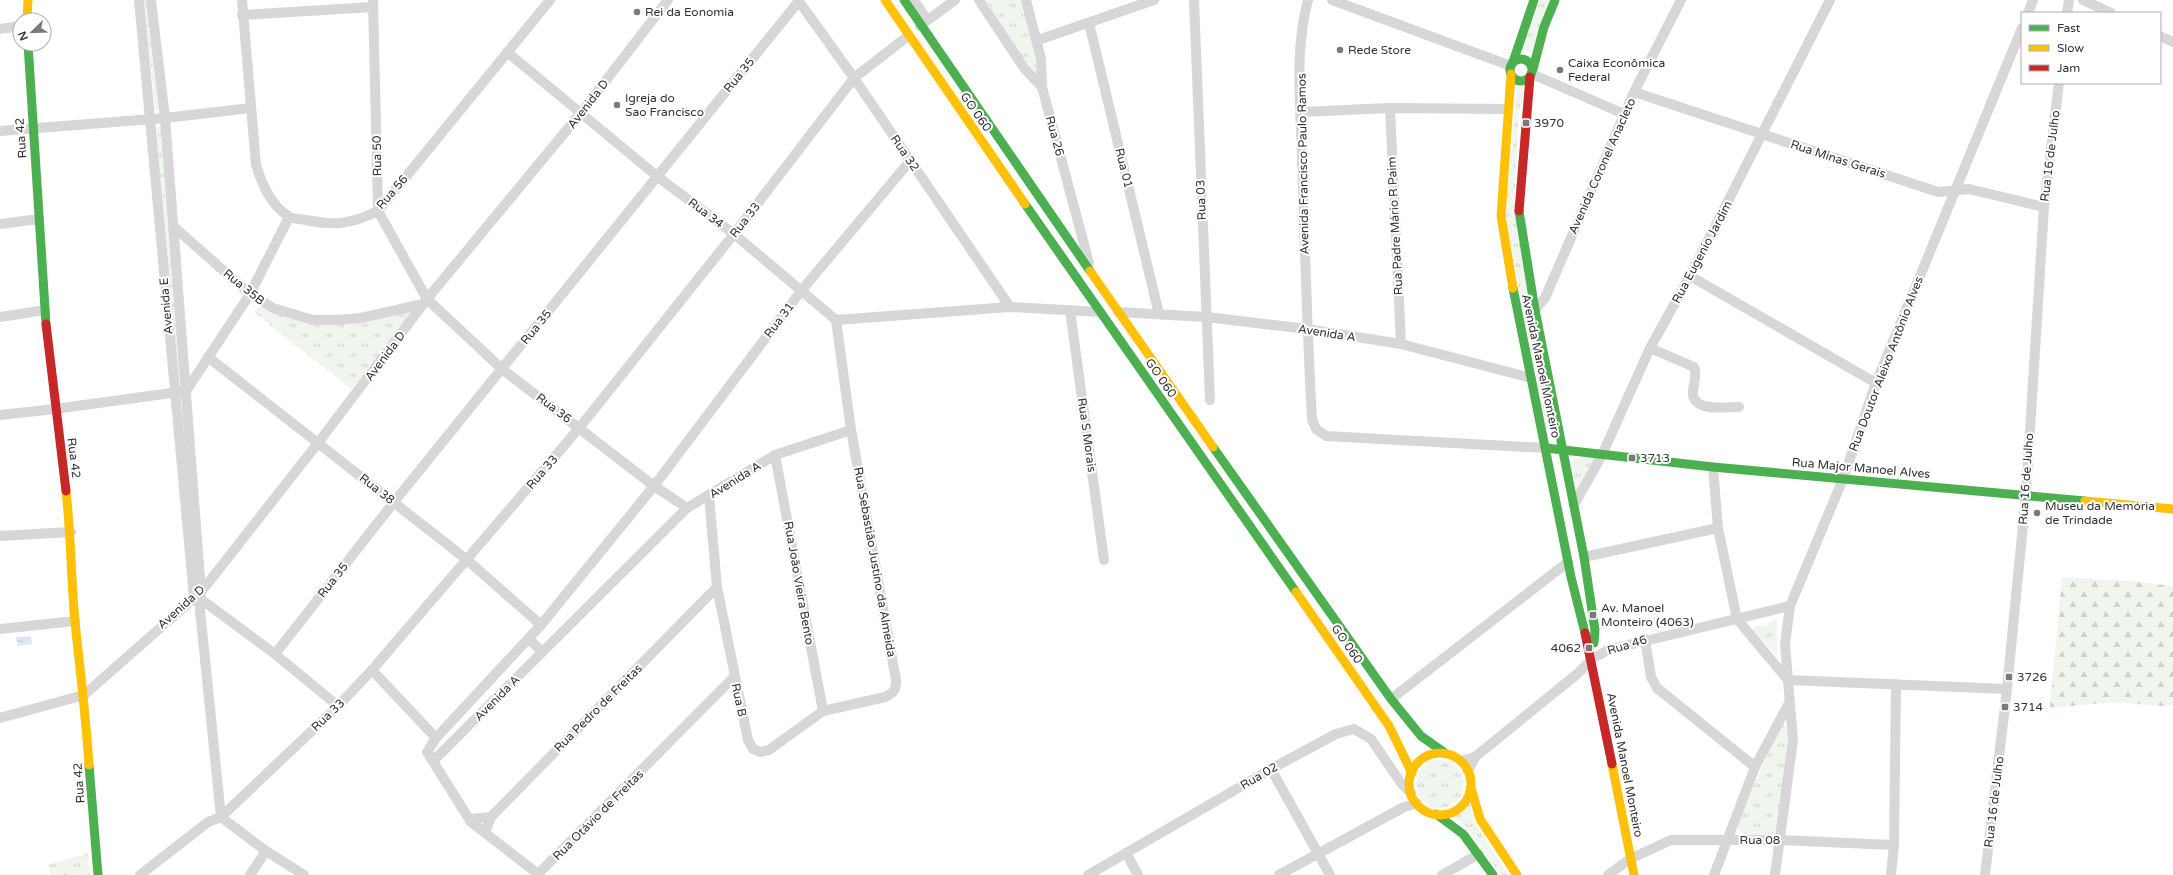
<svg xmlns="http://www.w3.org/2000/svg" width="2173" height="875" viewBox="0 0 2173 875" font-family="'Varela Round',sans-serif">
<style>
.forest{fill:url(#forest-firs)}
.park{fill:url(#park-tufts)}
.water{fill:url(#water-ripples)}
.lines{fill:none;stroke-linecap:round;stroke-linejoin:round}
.street{stroke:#d7d7d7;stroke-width:10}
.fast{stroke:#4caf50;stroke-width:9}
.slow{stroke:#ffc107;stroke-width:9}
.jam{stroke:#c62828;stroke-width:9}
.poi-dot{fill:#7a7a7a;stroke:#fff;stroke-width:1.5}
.labels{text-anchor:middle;stroke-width:4;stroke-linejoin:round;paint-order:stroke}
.poi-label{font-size:12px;fill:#333;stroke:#fff;text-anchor:start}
.street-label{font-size:12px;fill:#333;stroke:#fff}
</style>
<defs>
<pattern id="forest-firs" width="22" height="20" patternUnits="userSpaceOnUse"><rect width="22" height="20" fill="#f0f5ed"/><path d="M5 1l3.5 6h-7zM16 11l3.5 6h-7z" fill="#ced2cc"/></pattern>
<pattern id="park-tufts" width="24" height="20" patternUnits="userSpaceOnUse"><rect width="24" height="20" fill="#f0f5ed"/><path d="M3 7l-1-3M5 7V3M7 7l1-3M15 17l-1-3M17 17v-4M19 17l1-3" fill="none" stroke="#ced2cc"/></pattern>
<pattern id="water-ripples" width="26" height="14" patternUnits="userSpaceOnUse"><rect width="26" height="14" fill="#dde7f4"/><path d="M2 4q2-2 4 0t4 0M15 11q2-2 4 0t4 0" fill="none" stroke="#bec7d2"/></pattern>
</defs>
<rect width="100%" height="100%" fill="#fff"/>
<polygon class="forest" points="2062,577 2130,581 2173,586 2173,705 2162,706 2114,702 2050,708"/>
<g class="park">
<polygon points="144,0 149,0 159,109 157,111 155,109"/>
<polygon points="986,0 1022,0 1036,45 1039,77 1015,48"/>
<polygon points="1540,0 1551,0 1533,54 1526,50 1520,49"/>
<polygon points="1517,89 1525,90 1519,111 1514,200 1555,431 1546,427 1505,217"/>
<polygon points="161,126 182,380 179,381 156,131 157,127"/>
<polygon points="259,307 311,324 356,324 409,309 413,316 351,389 254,312"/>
<polygon points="1598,457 1576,498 1573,459 1574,458"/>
<polygon points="1777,618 1777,655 1753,632 1754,627 1765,626"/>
<polygon points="1780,725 1784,725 1788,731 1780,837 1774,838 1740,833 1738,829 1739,821"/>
<circle cx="1440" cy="784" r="24"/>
<polygon points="1470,798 1474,822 1508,875 1501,875 1468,829 1450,814 1463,807"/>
<polygon points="88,853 90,875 51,875 48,865"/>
</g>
<polygon class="water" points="31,636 32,644 18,646 16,637"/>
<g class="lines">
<g class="street">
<path d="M139,0C159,199 174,398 194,597L196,601"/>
<polyline points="151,0 165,118 201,592 200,610 221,817"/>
<path d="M242,0L256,165C262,184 270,204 288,216C292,219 301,219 306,220C335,226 351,224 378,211L550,0"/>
<polyline points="373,0 378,211 427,299 502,369 654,486 687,508"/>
<polyline points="798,0 854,78 1010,307"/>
<polyline points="914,0 927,20"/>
<polyline points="979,0 1024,68 1042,87"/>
<polyline points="1026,0 1041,59 1042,87 1089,263"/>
<polyline points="1194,0 1210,400"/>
<path d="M1308,0C1294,51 1301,108 1302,160C1305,247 1307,333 1312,419L1316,429L1326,436L1546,448"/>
<polyline points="1332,0 1511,66"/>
<polyline points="2083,0 2111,13"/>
<polyline points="2028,13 2033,0"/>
<polyline points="2067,13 2069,0"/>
<polyline points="242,15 373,7"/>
<polyline points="1089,23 1159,314"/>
<polyline points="920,26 955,0"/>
<polyline points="0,29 20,26"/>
<polyline points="2160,36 2173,42"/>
<polyline points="1038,40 1154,0"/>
<path d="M507,52L658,177L734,234L836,320L851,430L896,680C896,690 894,693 885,697L823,711L769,750L761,752L753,749L748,740L717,587L709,496"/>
<polyline points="1532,74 1624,114"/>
<polyline points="1634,92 1938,192 1969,189 2044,207"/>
<polyline points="1390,108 1401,344"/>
<polyline points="1301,112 1390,108 1507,109"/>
<polyline points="0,131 165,118 251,108"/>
<polyline points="0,224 39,219"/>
<polyline points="173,226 250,294 273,308 313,320 337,320 361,318 423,304"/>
<polyline points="1690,276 1876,383"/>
<polyline points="1070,310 1104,560"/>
<polyline points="1535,310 1545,298 1634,92 1681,0"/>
<polyline points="1118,312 1206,317 1307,329 1401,344 1531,378"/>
<polyline points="0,317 45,310"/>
<polyline points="836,320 1010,307 1100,312"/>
<path d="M1650,348L1694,367C1698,377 1692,385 1693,395C1696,412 1727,407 1739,407"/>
<polyline points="208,357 466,559 541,625"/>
<polyline points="0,415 55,409 186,391 250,294 289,217"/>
<polyline points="775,455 823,711"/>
<polyline points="1713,467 1718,528 1737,619 1788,680 2007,689"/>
<polyline points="1574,505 1602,455 1650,348 1690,276 1830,0"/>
<polyline points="0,536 71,532"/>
<polyline points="1584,557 1718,528"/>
<polyline points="202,600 275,654 338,706"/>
<polyline points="0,629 75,621"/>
<polyline points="529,639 542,652"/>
<polyline points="1645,639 1651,677 1657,688 1755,767"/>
<polyline points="275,654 394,502 799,1"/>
<polyline points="372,670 436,738"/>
<polyline points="734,677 538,874 471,822 427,752 436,738 541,625 654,486 801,291 910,161"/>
<polyline points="1391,699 1568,562"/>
<polyline points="0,718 84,695 201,592 318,443 427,299 580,114 668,0"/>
<polyline points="433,761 687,508 775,455 851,430"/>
<polyline points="1461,761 1475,757 1577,674 1592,659 1608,650 1790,606"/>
<polyline points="1271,769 1330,875"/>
<polyline points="1468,771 1475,757"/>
<polyline points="221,817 266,851 304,875"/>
<polyline points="469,819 491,817"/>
<polyline points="485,833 491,817 717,587"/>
<polyline points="1126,853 1138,875"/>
<polyline points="140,875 208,822 221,817 338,706 372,670 580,427 734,234 854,78 908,36"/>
<polyline points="250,875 266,851"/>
<polyline points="1088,875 1271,769 1336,734 1354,729 1371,739 1401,783 1411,793"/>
<polyline points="1279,875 1404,807 1417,803"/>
<polyline points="1442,875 1479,854"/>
<polyline points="1608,875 1630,859 1671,840 1780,840 1894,845"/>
<polyline points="1714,875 1755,767 1789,703"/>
<polyline points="1775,875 1793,740 1785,644 1790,606 1843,479 1876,383 2022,28"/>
<polyline points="1891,875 1894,845 1896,684"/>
<polyline points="1985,875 2007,689 2026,494 2044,207 2059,83"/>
</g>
<g class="fast">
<polyline points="904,0 1090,271"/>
<polyline points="28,44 46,324"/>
<circle cx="1521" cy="70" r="11"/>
<polyline points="1513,62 1534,0"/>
<polyline points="1533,69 1544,27 1555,0"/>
<polyline points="1025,204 1296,592"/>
<polyline points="1519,211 1535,310 1584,557 1595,630 1594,643"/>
<polyline points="1513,288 1571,577 1585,633"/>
<polyline points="1213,447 1391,699 1421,736 1445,753"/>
<polyline points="1546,448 1713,467 2085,501"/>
<polyline points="89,765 98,875"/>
<polyline points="1436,814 1463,834 1493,875"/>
</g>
<g class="slow">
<polyline points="885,0 1025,204"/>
<polyline points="27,20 28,0"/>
<polyline points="1511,74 1501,216 1513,288"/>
<polyline points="1090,271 1213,447"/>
<path d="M66,491C71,535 71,579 75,622C80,670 86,717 89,765"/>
<polyline points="2085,501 2173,509"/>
<polyline points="1296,592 1389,726 1412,773"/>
<circle cx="1440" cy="784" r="31"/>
<polyline points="1612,764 1634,875"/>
<polyline points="1471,788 1480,819 1517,875"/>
</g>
<g class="jam">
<polyline points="1519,211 1530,77"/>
<polyline points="46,324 66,491"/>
<polyline points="1585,633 1612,764"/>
</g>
</g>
<g class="poi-dot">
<circle cx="637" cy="12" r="4"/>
<circle cx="1340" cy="50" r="4"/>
<circle cx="1560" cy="70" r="4"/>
<circle cx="617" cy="105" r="4"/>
<rect x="1522" y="119" width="8" height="8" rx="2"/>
<rect x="1628" y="454" width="8" height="8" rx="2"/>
<circle cx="2037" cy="513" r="4"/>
<rect x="1589" y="611" width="8" height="8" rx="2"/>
<rect x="1585" y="644" width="8" height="8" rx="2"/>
<rect x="2005" y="673" width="8" height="8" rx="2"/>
<rect x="2001" y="703" width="8" height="8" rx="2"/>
</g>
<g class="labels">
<g class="poi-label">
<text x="645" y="16">Rei da Eonomia</text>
<text x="1348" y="54">Rede Store</text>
<text x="1568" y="67">Caixa Econômica<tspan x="1568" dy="14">Federal</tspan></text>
<text x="625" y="102">Igreja do<tspan x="625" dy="14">Sao Francisco</tspan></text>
<text x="1534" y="127">3970</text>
<text x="1640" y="462">3713</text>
<text x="2045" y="510">Museu da Memória<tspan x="2045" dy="14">de Trindade</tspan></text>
<text x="1601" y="612">Av. Manoel<tspan x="1601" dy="14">Monteiro (4063)</tspan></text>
<text x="1581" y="652" text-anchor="end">4062</text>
<text x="2017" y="681">3726</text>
<text x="2013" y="711">3714</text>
</g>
<g class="street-label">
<text transform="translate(739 75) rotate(-51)" y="4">Rua 35</text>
<text transform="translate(588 104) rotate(-52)" y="4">Avenida D</text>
<text transform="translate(976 112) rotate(55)" y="4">GO 060</text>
<text transform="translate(1055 136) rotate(75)" y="4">Rua 26</text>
<text transform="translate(21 138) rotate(-94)" y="4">Rua 42</text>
<text transform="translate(905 153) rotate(56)" y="4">Rua 32</text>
<text transform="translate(377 156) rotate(-91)" y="4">Rua 50</text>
<text transform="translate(2050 156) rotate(-83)" y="4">Rua 16 de Julho</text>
<text transform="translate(1838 159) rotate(18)" y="4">Rua Minas Gerais</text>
<text transform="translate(1303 164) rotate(-91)" y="4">Avenida Francisco Paulo Ramos</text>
<text transform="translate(1602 166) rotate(-66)" y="4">Avenida Coronel Anacleto</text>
<text transform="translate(1124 168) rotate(76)" y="4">Rua 01</text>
<text transform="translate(392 192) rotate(-49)" y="4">Rua 56</text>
<text transform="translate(1201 200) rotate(-92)" y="4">Rua 03</text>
<text transform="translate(706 213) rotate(37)" y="4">Rua 34</text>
<text transform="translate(745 220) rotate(-52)" y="4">Rua 33</text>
<text transform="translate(1395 226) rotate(-93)" y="4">Rua Padre Mário R Paim</text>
<text transform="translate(1702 252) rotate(-62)" y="4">Rua Eugenio Jardim</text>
<text transform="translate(244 287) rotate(39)" y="4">Rua 35B</text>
<text transform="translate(166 306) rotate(-95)" y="4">Avenida E</text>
<text transform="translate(779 320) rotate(-53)" y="4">Rua 31</text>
<text transform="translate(536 327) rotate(-51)" y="4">Rua 35</text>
<text transform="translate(1327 333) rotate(9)" y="4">Avenida A</text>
<text transform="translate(385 356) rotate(-53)" y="4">Avenida D</text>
<text transform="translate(1886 364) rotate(-69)" y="4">Rua Doutor Aleixo Antônio Alves</text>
<text transform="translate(1541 366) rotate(78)" y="4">Avenida Manoel Monteiro</text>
<text transform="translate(1161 378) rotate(55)" y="4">GO 060</text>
<text transform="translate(554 408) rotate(37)" y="4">Rua 36</text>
<text transform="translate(1087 435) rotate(82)" y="4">Rua S Morais</text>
<text transform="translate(74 458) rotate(83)" y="4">Rua 42</text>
<text transform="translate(1861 468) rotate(5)" y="4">Rua Major Manoel Alves</text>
<text transform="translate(542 472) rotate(-49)" y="4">Rua 33</text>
<text transform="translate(2026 479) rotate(-86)" y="4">Rua 16 de Julho</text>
<text transform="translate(735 480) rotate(-32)" y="4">Avenida A</text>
<text transform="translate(377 489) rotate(38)" y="4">Rua 38</text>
<text transform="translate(875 562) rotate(80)" y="4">Rua Sebastião Justino da Almeida</text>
<text transform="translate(333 580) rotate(-52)" y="4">Rua 35</text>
<text transform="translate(799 583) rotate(80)" y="4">Rua João Vieira Bento</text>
<text transform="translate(181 607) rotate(-42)" y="4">Avenida D</text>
<text transform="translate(1347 644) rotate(55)" y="4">GO 060</text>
<text transform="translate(1627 645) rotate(-17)" y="4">Rua 46</text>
<text transform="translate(497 698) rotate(-45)" y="4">Avenida A</text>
<text transform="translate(739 700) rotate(78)" y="4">Rua B</text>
<text transform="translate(598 708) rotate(-45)" y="4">Rua Pedro de Freitas</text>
<text transform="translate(328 715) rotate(-44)" y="4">Rua 33</text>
<text transform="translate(1625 765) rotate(79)" y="4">Avenida Manoel Monteiro</text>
<text transform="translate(1259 776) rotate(-30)" y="4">Rua 02</text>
<text transform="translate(79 783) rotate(-94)" y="4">Rua 42</text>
<text transform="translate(1994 802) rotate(-83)" y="4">Rua 16 de Julho</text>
<text transform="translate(598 815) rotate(-45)" y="4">Rua Otávio de Freitas</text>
<text x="1760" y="844">Rua 08</text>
</g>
</g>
<rect x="2021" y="12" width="140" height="72" fill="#ffffff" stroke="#adadad"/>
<rect x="2029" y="25" width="20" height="6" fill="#4caf50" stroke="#adadad"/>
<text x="2057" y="32" font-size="12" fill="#333333">Fast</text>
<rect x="2029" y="45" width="20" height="6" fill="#ffc107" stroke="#adadad"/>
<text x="2057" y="52" font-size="12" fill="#333333">Slow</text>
<rect x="2029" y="65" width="20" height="6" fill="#c62828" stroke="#adadad"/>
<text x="2057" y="72" font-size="12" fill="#333333">Jam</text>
<g transform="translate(32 32) rotate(247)"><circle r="19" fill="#ffffff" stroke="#adadad"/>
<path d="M0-3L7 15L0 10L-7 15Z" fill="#7a7a7a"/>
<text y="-6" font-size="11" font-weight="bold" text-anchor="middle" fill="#333333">N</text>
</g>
</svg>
